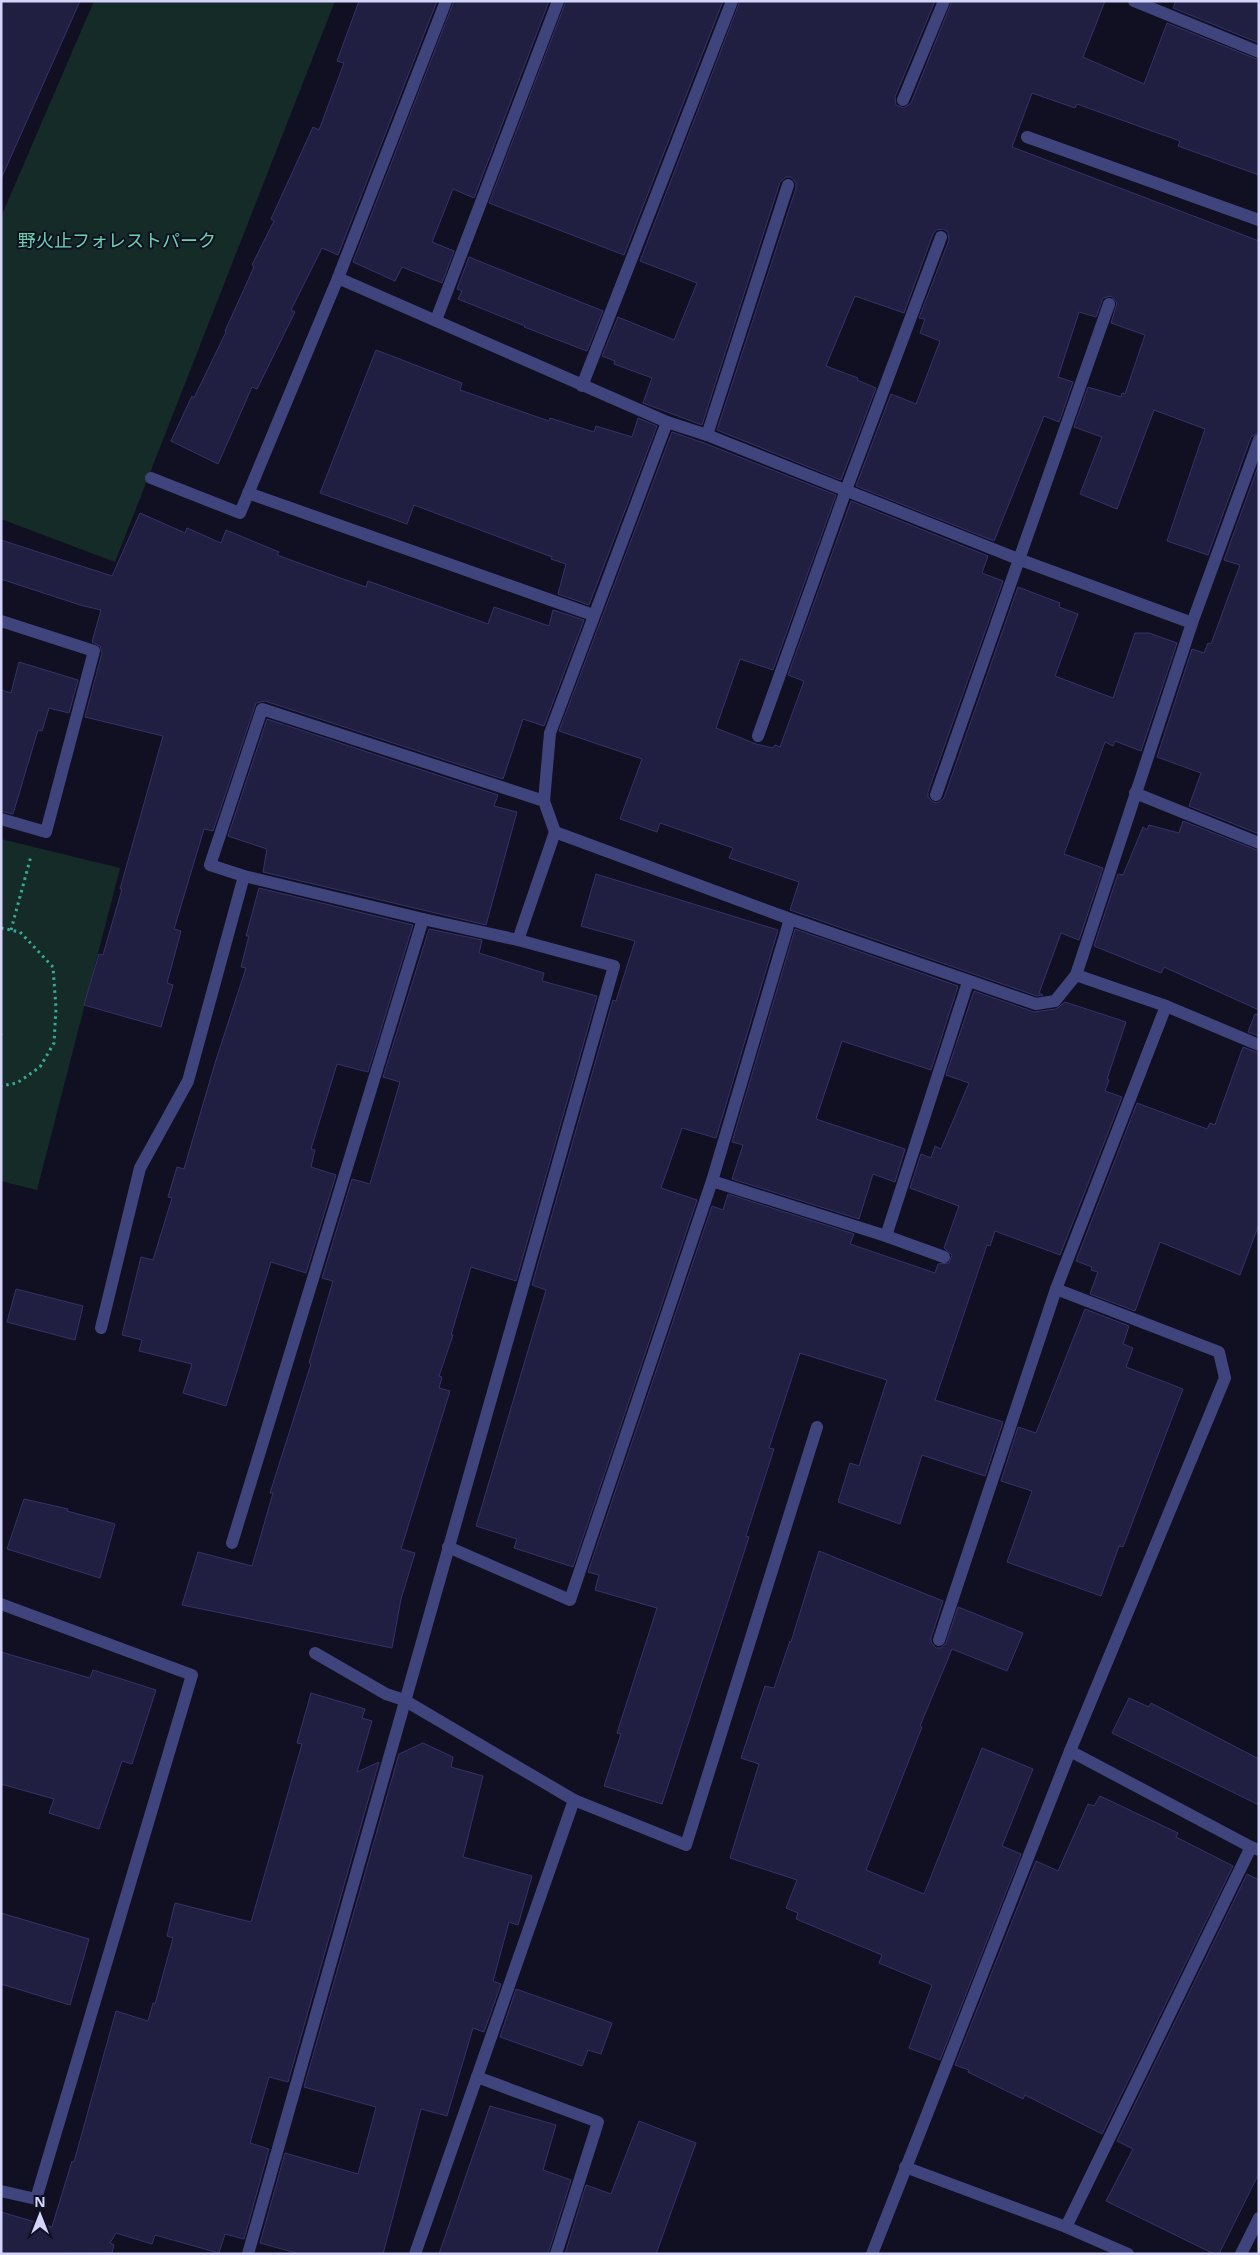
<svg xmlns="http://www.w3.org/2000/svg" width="1260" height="2255" viewBox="0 0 1260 2255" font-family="'Noto Sans','Noto Sans JP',sans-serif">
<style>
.green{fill:#142b28}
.building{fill:#201e41;stroke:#36326b}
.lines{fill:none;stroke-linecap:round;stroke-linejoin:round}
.path{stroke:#3aaa96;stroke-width:3;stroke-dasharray:2.5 4;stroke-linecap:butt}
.minor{stroke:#3f447d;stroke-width:12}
.labels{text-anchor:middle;stroke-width:4;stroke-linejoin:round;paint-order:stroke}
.park-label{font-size:18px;fill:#67d5ac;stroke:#111022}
</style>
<rect width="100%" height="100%" fill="#111022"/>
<g class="green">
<polygon points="94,1 335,1 115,562 1,519 1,217"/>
<polygon points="1,839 120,868 37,1190 1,1181"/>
</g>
<g class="building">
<polygon points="1,1 80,1 1,179"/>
<polygon points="359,1 437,1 338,255 322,248 291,310 295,312 257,389 252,387 218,464 171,441 192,396 194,398 226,332 225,331 254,267 252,265 274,221 271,219 313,127 319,130 344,63 337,61"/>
<polygon points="454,1 549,1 474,198 453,189 432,242 454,251 442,283 402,267 395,281 353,262"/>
<polygon points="566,1 723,1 624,255 489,203"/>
<polygon points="740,1 935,1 895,97 896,105 904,108 911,103 952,1 1105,1 1083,57 1144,84 1167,23 1259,60 1259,175 1178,146 1180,141 1077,104 1075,108 1032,93 1012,147 1259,241 1259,432 1251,437 1208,555 1167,541 1205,429 1154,410 1117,509 1080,494 1102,437 1074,427 1088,387 1121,397 1122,393 1125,394 1145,335 1111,323 1117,303 1111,296 1103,298 1096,317 1079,312 1058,377 1073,382 1059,422 1044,416 994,541 856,486 891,394 916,404 940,341 920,333 925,319 919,318 949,240 948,232 943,229 936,230 933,234 904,313 855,296 826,366 858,378 857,380 876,388 841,480 717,430 796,188 796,183 791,177 786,177 780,182 702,425 643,403 652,378 614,364 615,361 602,356 618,317 674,340 697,283 640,261"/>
<polygon points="1176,1 1259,1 1259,43 1173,8"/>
<polygon points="469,257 603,311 587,351 524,327 525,326 458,299 462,291 457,289"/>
<polygon points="376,350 462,383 460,390 549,421 550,418 594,432 596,426 632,437 638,418 657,426 589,605 558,594 566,564 551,559 552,557 414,505 407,524 320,493"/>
<polygon points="672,432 704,443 836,495 773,670 740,659 716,728 756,744 773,748 775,745 780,747 804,681 788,675 851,501 988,556 982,573 1003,581 928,792 928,797 933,802 938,803 944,798 1018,587 1060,603 1059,607 1078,614 1055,676 1113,698 1135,633 1149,633 1177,643 1141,751 1115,741 1113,746 1105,742 1064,854 1103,868 1079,940 1061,933 1039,993 1043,995 1037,996 790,910 799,882 729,858 733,848 660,823 657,832 620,819 642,759 559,731"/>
<polygon points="1259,464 1259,834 1189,806 1201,773 1157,757 1192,649 1204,653 1208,643 1211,644 1240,565 1224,560"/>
<polygon points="140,513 185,533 187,528 221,543 226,530 279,552 277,555 329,574 366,587 368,581 488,624 494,607 549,626 553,610 584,620 544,726 523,719 503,779 265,701 256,703 213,831 204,829 174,929 181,931 167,983 173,985 161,1027 84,1005 99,954 103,955 122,889 120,889 163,736 85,717 102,653 100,646 92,642 101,610 80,605 1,579 1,540 112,576"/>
<polygon points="19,662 78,680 69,713 49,708 42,731 38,730 13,814 1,811 1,690 11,693"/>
<polygon points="267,719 498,795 494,806 517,812 486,925 263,872 267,849 228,836"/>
<polygon points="1183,821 1259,851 1259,1010 1164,967 1161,973 1094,946 1118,874 1123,875 1143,827 1147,830 1149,825 1179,833"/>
<polygon points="596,874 778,930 716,1138 682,1128 661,1188 697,1200 573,1567 514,1548 517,1539 476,1526 546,1290 532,1285 613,1000 616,1001 635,941 581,926"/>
<polygon points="259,888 413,925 368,1072 337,1064 311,1149 315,1150 311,1167 336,1175 306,1273 271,1262 226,1406 183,1393 192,1364 139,1351 142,1340 122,1335 141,1257 153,1260 172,1198 168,1197 177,1167 184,1169 216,1060 246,968 241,967 249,936 246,936"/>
<polygon points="429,929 482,940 479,953 544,973 542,981 597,996 516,1281 471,1267 451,1335 453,1335 439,1376 442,1377 439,1388 450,1391 401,1549 415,1553 401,1599 392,1648 182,1605 198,1552 252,1566 273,1493 270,1493 311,1364 309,1363 333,1281 322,1278 352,1179 370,1184 400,1082 383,1077"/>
<polygon points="795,929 958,986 931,1070 842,1041 816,1119 905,1149 895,1182 873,1174 859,1219 732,1179 743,1145 732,1142"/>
<polygon points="974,991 1034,1012 1056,1009 1065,1002 1126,1022 1107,1079 1109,1080 1105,1091 1122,1097 1060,1255 995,1231 990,1246 987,1245 935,1400 1003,1422 985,1476 922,1455 900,1524 838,1502 850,1463 859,1466 887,1380 800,1353 769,1448 774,1449 746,1536 749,1537 662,1804 604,1786 621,1734 617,1733 657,1608 595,1590 599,1575 588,1572 712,1206 723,1210 728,1194 854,1234 850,1244 935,1273 938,1264 949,1263 952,1255 944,1248 959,1206 910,1188 921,1154 931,1158 935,1146 941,1149 969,1083 946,1075"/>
<polygon points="1255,1014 1259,1015 1259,1036 1248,1032"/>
<polygon points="1243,1047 1259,1053 1259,1224 1240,1275 1160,1242 1135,1311 1090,1294 1098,1272 1091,1270 1092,1267 1076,1261 1137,1103 1207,1129 1210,1123 1215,1125"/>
<polygon points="16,1289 83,1306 75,1340 7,1322"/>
<polygon points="1085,1309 1129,1326 1123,1344 1133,1348 1126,1367 1183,1389 1123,1547 1119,1546 1101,1596 1007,1562 1032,1491 1001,1481 1018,1427 1036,1433"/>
<polygon points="24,1499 68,1509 67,1511 115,1524 100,1578 7,1549"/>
<polygon points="819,1551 943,1601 931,1638 931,1642 936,1648 941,1648 946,1643 958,1607 1023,1633 1007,1671 952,1649 920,1726 922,1727 866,1870 924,1894 982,1748 1033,1769 1002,1846 1021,1854 940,2060 909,2048 932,1985 879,1963 882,1955 796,1919 798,1913 786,1908 797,1880 730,1858 759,1764 741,1758 765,1686 774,1688 790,1641 791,1642"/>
<polygon points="1,1652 90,1678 93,1670 156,1690 132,1764 122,1761 99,1829 49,1813 54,1799 1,1784"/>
<polygon points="311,1693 365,1709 362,1718 372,1721 357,1772 379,1762 288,2082 269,2077 250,2143 269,2149 244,2239 225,2234 219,2253 155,2235 152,2244 116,2233 110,2243 114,2245 112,2253 1,2254 1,2212 52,2227 72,2161 74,2162 116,2011 148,2021 153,2003 155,2004 173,1938 167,1936 175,1903 251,1922 302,1744 297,1743"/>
<polygon points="1129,1698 1149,1707 1151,1703 1259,1759 1259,1805 1112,1733"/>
<polygon points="423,1743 453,1757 451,1767 483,1776 463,1857 532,1876 518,1925 509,1922 493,1981 501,1984 484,2032 473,2028 447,2116 421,2109 383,2254 300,2254 260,2243 285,2153 358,2174 376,2107 304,2087 399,1754"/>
<polygon points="1100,1796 1178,1833 1176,1837 1233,1866 1102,2134 1025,2095 1023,2099 968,2072 969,2070 955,2065 1036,1861 1058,1871 1088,1804 1094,1806"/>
<polygon points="1247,1874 1259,1880 1259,2173 1219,2254 1214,2254 1106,2201 1133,2149 1117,2141"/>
<polygon points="1,1913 89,1939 70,2005 1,1984"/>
<polygon points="516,1989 612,2023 601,2054 588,2050 582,2066 500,2037"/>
<polygon points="490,2106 556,2125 543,2170 571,2180 548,2254 439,2254"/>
<polygon points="639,2121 696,2143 656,2254 565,2254 586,2185 611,2194"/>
</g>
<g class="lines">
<g class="path">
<polyline points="1,928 20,932 53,967 56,1008 54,1043 40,1067 17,1083 1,1086"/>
<polyline points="11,930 31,856"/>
<polyline points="1,1035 1,1034"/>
</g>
<g class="minor">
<polyline points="446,1 338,278 667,422 707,435 1018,559 1192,623"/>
<polyline points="1134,1 1259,52"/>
<polyline points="903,100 944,1"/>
<polyline points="1027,137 1259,220"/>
<polyline points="436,320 558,1"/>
<polyline points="582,386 732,1"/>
<polyline points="707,435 788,185"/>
<polyline points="151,478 240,513 338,278"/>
<polyline points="248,493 593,615"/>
<polyline points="1,621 94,651 46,832 1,819"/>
<polyline points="758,736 846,490 941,237"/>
<polyline points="1135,793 1259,843"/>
<polyline points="936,795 1109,304"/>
<polyline points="544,801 550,733 667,422"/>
<polyline points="244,876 423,919"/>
<polyline points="1076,975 1166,1006 1259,1045"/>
<polyline points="712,1181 886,1236 968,982"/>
<polyline points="886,1236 944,1257"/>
<polyline points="101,1328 140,1168 188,1081 244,876 210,865 262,709 544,801 555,832 790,919 1036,1004 1055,1001 1076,975 1192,623 1259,440"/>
<polyline points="232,1543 423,919 518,940 555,832"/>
<polyline points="448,1547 570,1600 712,1181 790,919"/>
<polyline points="1,1604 192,1675 36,2199 1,2191"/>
<polyline points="939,1640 1056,1289 1166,1006"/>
<polyline points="315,1653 386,1694 404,1700 574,1800 686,1845 817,1427"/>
<polyline points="1070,1751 1251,1847"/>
<polyline points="477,2077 598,2122 556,2254"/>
<polyline points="905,2167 1066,2227 1128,2254"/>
<polyline points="1066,2227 1251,1847 1259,1850"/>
<polyline points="248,2254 614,966 518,940"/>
<polyline points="415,2254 574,1800"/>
<polyline points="872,2254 1070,1751 1225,1378 1219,1352 1056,1289"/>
<polyline points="1241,2254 1259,2218"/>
</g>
</g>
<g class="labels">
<g class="park-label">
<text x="117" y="247">野火止フォレストパーク</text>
</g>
</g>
<rect width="1260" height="2255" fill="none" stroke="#d5d5fb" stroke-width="5"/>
<g transform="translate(40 2215)" stroke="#111022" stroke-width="4" paint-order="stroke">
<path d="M0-4L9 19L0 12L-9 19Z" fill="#d5d5fb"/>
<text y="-8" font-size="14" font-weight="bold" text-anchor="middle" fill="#d5d5fb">N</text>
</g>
</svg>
